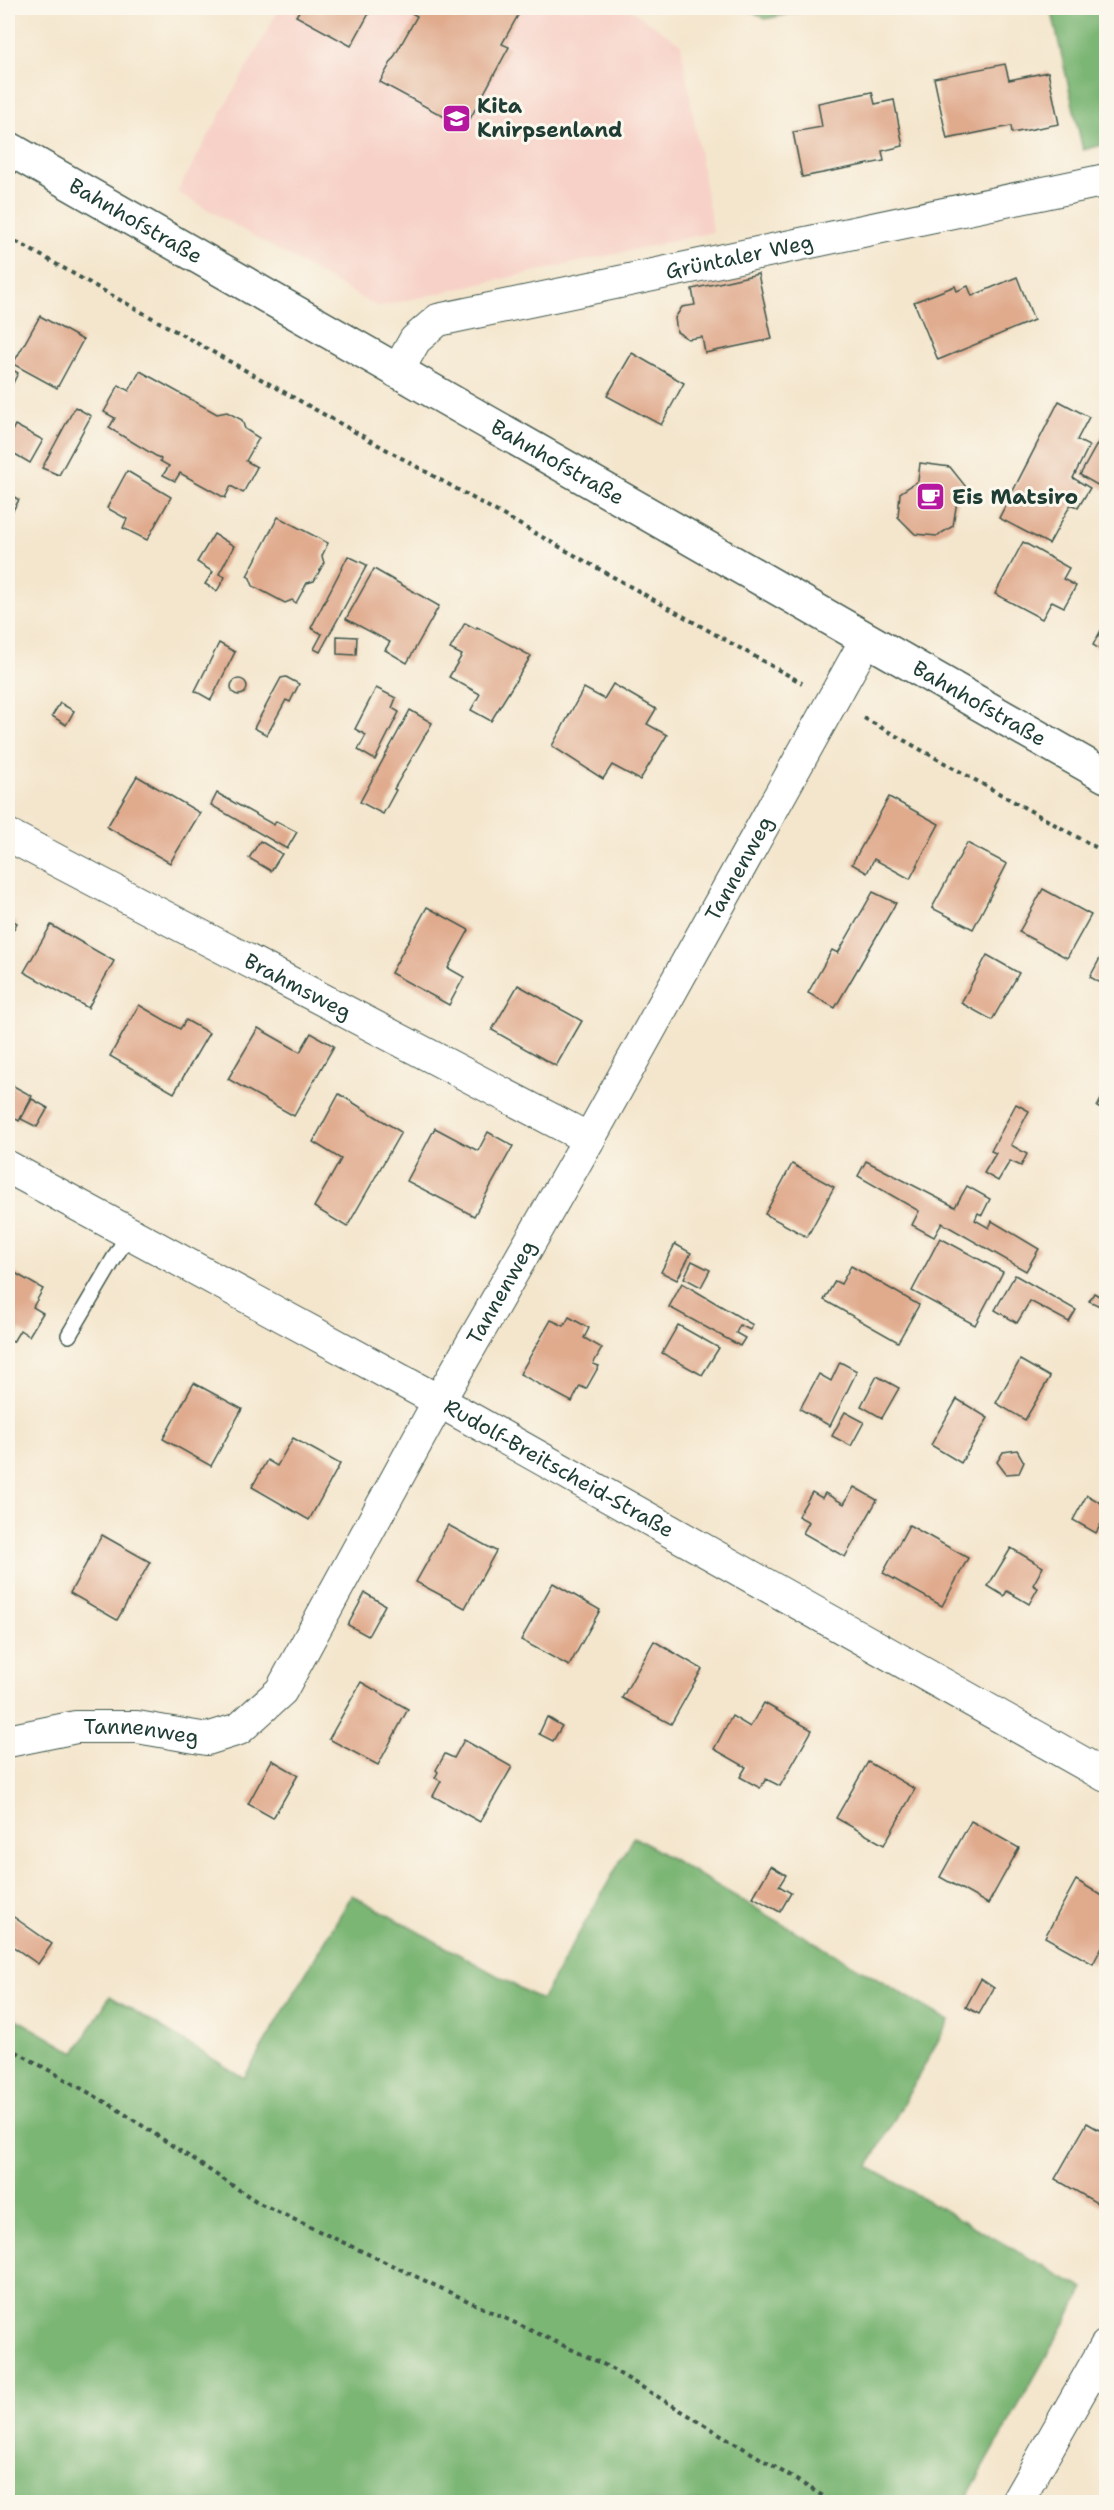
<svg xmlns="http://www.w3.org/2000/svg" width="1114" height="2510" viewBox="0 0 1114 2510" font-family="'Shantell Sans',sans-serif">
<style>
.built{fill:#f7d1c7}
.forest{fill:#7cb675;stroke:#4e7a54;stroke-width:1.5}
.building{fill:#e0aa8d}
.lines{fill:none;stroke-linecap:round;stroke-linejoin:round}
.lane-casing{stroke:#3f564b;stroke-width:18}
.street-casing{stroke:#3f564b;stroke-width:34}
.secondary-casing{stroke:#3f564b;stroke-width:36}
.path{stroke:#3f564b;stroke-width:4;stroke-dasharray:4.5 4.5;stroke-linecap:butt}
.lane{stroke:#fff;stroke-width:15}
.street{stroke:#fff;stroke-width:32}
.secondary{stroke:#fff;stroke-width:33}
.labels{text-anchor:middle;stroke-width:6;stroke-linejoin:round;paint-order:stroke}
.poi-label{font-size:21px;font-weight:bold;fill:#1f3d34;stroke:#fbf7ec;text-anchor:start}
.street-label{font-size:21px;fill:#1f3d34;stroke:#fbf7ec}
</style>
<rect width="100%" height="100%" fill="#fbf7ec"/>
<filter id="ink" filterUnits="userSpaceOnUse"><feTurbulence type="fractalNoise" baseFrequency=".0167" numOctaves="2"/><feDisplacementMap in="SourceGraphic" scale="12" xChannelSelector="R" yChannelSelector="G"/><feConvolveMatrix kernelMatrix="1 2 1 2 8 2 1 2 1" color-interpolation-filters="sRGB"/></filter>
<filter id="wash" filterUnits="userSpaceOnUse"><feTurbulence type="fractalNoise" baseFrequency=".008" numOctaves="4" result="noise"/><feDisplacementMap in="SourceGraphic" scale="24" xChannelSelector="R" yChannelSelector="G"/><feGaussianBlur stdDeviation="1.35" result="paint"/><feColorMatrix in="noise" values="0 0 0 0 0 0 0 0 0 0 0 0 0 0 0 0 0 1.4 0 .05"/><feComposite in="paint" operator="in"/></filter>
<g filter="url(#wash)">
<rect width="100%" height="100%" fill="#f4e6cd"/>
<polygon class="built" points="280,8 632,8 631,10 681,44 713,232 377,307 177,192"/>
<g class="forest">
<polygon points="746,8 818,8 765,19"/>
<polygon points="1051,8 1106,8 1106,144 1083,150"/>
<polygon points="634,1837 949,2021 868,2167 1084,2289 964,2502 8,2502 8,2014 75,2053 110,1996 244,2078 352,1895 541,2000"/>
</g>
<g id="blocks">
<g class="building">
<polygon points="301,8 372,8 351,46 296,16"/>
<polygon points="403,8 441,8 452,14 455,8 522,8 502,44 509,47 465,128 380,82 417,16"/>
<polygon points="1005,64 1009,80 1048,72 1059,124 1012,133 1011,126 947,139 934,78"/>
<polygon points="872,92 875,104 894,100 903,146 882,151 884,161 802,177 793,132 822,127 818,103"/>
<polygon points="758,274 772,339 705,353 702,337 688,339 677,332 675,318 682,307 695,305 692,289"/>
<polygon points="1017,277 1034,320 938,360 914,302 955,286 957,291 968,286 972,296"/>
<polygon points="40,316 83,340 57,388 13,364"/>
<polygon points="632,353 684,383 661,425 607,396"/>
<polygon points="8,367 18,373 8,393"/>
<polygon points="140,371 217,414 227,412 242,420 245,429 259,438 246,461 257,467 243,493 231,486 225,498 180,473 175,481 163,475 169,466 160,461 161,459 109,428 115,418 104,412 119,385 129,391"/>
<polygon points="1059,401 1089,417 1077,440 1089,446 1073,478 1090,488 1078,508 1071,504 1049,544 999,518"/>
<polygon points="75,407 91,416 59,475 42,468"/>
<polygon points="15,425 43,440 30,463 8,450 8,439"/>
<polygon points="1106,428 1106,490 1080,475"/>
<polygon points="920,463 950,467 970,492 957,501 953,526 937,536 915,534 898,517 900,493 918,481"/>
<polygon points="127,471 171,497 147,540 123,528 127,519 107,508"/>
<polygon points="8,493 19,500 9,517 8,516"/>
<polygon points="278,517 328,543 322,556 324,563 314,581 307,583 296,603 292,600 285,603 253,586 250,578 247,576"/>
<polygon points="214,534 234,546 219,574 225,577 217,591 205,584 213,572 197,562"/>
<polygon points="1023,542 1069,568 1063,579 1076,586 1064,607 1052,601 1042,619 995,594"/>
<polygon points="348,556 367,565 320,652 314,649 322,634 311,628"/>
<polygon points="374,569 439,606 407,663 385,650 390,642 346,619"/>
<polygon points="1106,621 1106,653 1093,645"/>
<polygon points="465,623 476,629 477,627 531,656 491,721 471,710 480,694 449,677 462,655 450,649"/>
<polygon points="337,636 357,637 356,655 337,654"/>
<polygon points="219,643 235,652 211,700 195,691"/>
<polygon points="286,677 299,684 290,702 286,700 267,735 254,728 281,678"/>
<circle cx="239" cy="687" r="8"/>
<polygon points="613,684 656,709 647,724 667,735 640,780 612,765 603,779 552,746 584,688 604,699"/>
<polygon points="376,688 396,698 392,708 399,712 375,760 358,750 366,735 355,729"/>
<polygon points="60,703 74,711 66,725 52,716"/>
<polygon points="410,710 432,723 394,789 396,790 383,814 360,802"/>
<polygon points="137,776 200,813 170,863 107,827"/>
<polygon points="217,793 274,825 276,821 297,832 287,849 211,805"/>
<polygon points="889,797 939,824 910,879 874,859 867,873 852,864"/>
<polygon points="260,841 282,854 271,871 249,858"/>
<polygon points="967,843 1007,864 973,929 932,908"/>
<polygon points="1043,889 1091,915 1067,958 1019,932"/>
<polygon points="873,892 896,903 835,1008 808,993 832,950 838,953"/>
<polygon points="427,907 469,930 448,968 464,977 449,1005 391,973"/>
<polygon points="8,918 17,923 8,939"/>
<polygon points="51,925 114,961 88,1008 24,972"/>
<polygon points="1106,947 1106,986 1090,977"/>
<polygon points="987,955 1019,973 992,1020 961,1003"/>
<polygon points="518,985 582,1021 556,1066 492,1030"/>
<polygon points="139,1005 180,1029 186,1020 209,1033 174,1093 110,1056"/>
<polygon points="258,1028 300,1052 311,1033 334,1046 294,1116 228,1079"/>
<polygon points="8,1083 32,1096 19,1121 8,1114"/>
<polygon points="1106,1090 1106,1112 1097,1107"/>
<polygon points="339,1094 401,1132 347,1227 314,1207 341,1159 313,1142"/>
<polygon points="32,1099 48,1108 37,1127 21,1119"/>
<polygon points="1016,1104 1029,1111 1011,1145 1027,1154 1021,1166 1010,1161 998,1181 984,1173 996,1153 991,1151"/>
<polygon points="435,1128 478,1151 488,1132 513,1146 474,1216 407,1181"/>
<polygon points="866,1161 955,1207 967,1186 990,1199 982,1215 978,1213 975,1220 989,1228 992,1221 1039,1249 1026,1271 942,1223 934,1237 912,1225 919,1211 858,1176"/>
<polygon points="792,1164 834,1187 807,1237 765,1214"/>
<polygon points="940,1238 1003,1272 975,1325 912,1291"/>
<polygon points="675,1244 691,1253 677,1280 661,1272"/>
<polygon points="692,1261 710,1270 701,1287 684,1278"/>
<polygon points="851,1266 919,1305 898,1342 824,1300 835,1281 841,1284"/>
<polygon points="8,1269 43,1289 33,1307 43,1313 29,1336 20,1330 13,1342 8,1339"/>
<polygon points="1015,1275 1076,1310 1069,1322 1030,1301 1017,1323 995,1310"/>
<polygon points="682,1283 753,1325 750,1330 740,1325 736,1333 745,1338 740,1346 669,1307"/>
<polygon points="1094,1293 1106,1300 1102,1307 1089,1301"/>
<polygon points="569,1317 589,1328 584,1338 602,1348 593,1364 599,1366 586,1389 580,1386 572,1402 520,1374 551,1320 564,1326"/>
<polygon points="678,1325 719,1348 702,1375 662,1353"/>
<polygon points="1020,1360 1050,1377 1025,1420 996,1403"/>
<polygon points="840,1362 857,1371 830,1426 800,1409 819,1374 831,1381"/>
<polygon points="877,1376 899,1388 882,1418 861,1406"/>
<polygon points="194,1383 242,1409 211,1466 163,1439"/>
<polygon points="957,1399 988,1418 961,1463 931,1445"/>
<polygon points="845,1412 864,1422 851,1446 832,1436"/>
<polygon points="293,1438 340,1464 309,1520 252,1487 267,1460 277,1466"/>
<polygon points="1017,1450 1024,1462 1019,1473 1006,1474 997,1462 1003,1452"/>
<polygon points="854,1487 877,1500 845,1557 803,1533 809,1522 798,1516 812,1492 822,1498 825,1493 844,1504"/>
<polygon points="1087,1495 1106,1506 1106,1526 1101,1524 1096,1533 1073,1520"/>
<polygon points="448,1525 496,1551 465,1608 416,1582"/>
<polygon points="909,1525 968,1558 942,1606 883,1573"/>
<polygon points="102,1535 150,1562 117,1620 70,1593"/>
<polygon points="1011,1548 1043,1567 1033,1585 1038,1588 1029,1604 1007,1591 1004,1596 988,1586"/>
<polygon points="553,1583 600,1610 569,1666 521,1640"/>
<polygon points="365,1593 385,1605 368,1636 348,1625"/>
<polygon points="654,1641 702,1669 671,1724 622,1698"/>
<polygon points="361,1682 408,1709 378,1765 329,1739"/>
<polygon points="764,1703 812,1730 780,1786 766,1779 760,1788 740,1777 746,1767 714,1749 732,1716 750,1727"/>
<polygon points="547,1717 562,1726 553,1741 539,1734"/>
<polygon points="464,1740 512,1767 480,1822 433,1796 441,1781 435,1778 438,1772 436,1770 445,1754 454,1758"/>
<polygon points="272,1760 298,1775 273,1818 248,1804"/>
<polygon points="868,1762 915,1789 884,1845 836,1818"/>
<polygon points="971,1821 1019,1848 988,1904 940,1877"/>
<polygon points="771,1866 786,1875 779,1886 791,1893 780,1912 753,1897"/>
<polygon points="1076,1880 1106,1898 1106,1939 1093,1964 1045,1937"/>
<polygon points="8,1913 52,1944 38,1964 8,1943"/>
<polygon points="981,1979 994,1988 979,2014 966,2007"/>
<polygon points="1087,2123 1106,2134 1106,2199 1102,2206 1055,2179"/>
</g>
</g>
</g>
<g filter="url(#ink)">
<use href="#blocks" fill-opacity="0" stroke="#3f564b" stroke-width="1.5"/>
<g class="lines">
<defs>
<polyline id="lane" points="69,1335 129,1233"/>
<g id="street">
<path id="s1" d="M397,372L415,340L438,320L1106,180"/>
<path id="s2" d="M8,835L589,1139"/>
<path id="s3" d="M8,1167L439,1401L1106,1776"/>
<path id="s4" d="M8,1741L76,1727H137L207,1739L239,1729L281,1691L439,1401L589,1139L866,640"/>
<polyline points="1017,2502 1106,2346"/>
</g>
<g id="secondary">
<path id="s5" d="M8,148L1106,776"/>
</g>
</defs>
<use href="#lane" class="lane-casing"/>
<use href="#street" class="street-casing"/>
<use href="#secondary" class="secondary-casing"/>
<g class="path">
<polyline points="8,237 802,683"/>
<polyline points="864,718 1106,853"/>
<polyline points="8,2047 114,2107 259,2203 605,2365 833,2502"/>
</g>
<use href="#lane" class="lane"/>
<use href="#street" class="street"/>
<use href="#secondary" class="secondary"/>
</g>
</g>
<defs>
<symbol id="school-square" viewBox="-11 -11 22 22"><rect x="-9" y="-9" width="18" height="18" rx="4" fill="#b5179e" stroke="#fbf7ec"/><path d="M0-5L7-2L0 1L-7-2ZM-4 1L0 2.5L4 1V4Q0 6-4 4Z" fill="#fff"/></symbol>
<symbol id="cafe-square" viewBox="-11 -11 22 22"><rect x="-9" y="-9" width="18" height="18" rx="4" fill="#b5179e" stroke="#fbf7ec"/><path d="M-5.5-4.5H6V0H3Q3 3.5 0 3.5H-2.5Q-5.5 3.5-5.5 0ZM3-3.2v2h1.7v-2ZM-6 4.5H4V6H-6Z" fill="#fff"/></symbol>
</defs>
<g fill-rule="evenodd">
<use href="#school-square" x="440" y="102" width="33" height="33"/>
<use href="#cafe-square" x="914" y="480" width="33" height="33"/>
</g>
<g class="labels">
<g class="poi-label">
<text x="477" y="113">Kita<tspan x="477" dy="24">Knirpsenland</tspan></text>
<text x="952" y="504">Eis Matsiro</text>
</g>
<g class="street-label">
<text dy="7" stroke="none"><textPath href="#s5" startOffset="147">Bahnhofstraße</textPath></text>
<text dy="7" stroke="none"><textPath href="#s1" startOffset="375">Grüntaler Weg</textPath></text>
<text dy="7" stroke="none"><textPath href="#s5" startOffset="633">Bahnhofstraße</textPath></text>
<text dy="7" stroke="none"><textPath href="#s5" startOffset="1119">Bahnhofstraße</textPath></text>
<text dy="7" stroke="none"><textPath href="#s4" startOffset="1233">Tannenweg</textPath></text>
<text dy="7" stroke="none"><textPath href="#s2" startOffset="327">Brahmsweg</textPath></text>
<text dy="7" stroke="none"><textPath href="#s4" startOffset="747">Tannenweg</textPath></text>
<text dy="7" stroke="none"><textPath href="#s3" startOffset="628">Rudolf-Breitscheid-Straße</textPath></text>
<text dy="7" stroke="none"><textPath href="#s4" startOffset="135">Tannenweg</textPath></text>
</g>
</g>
<rect width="1114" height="2510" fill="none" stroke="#fbf7ec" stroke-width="30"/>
</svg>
